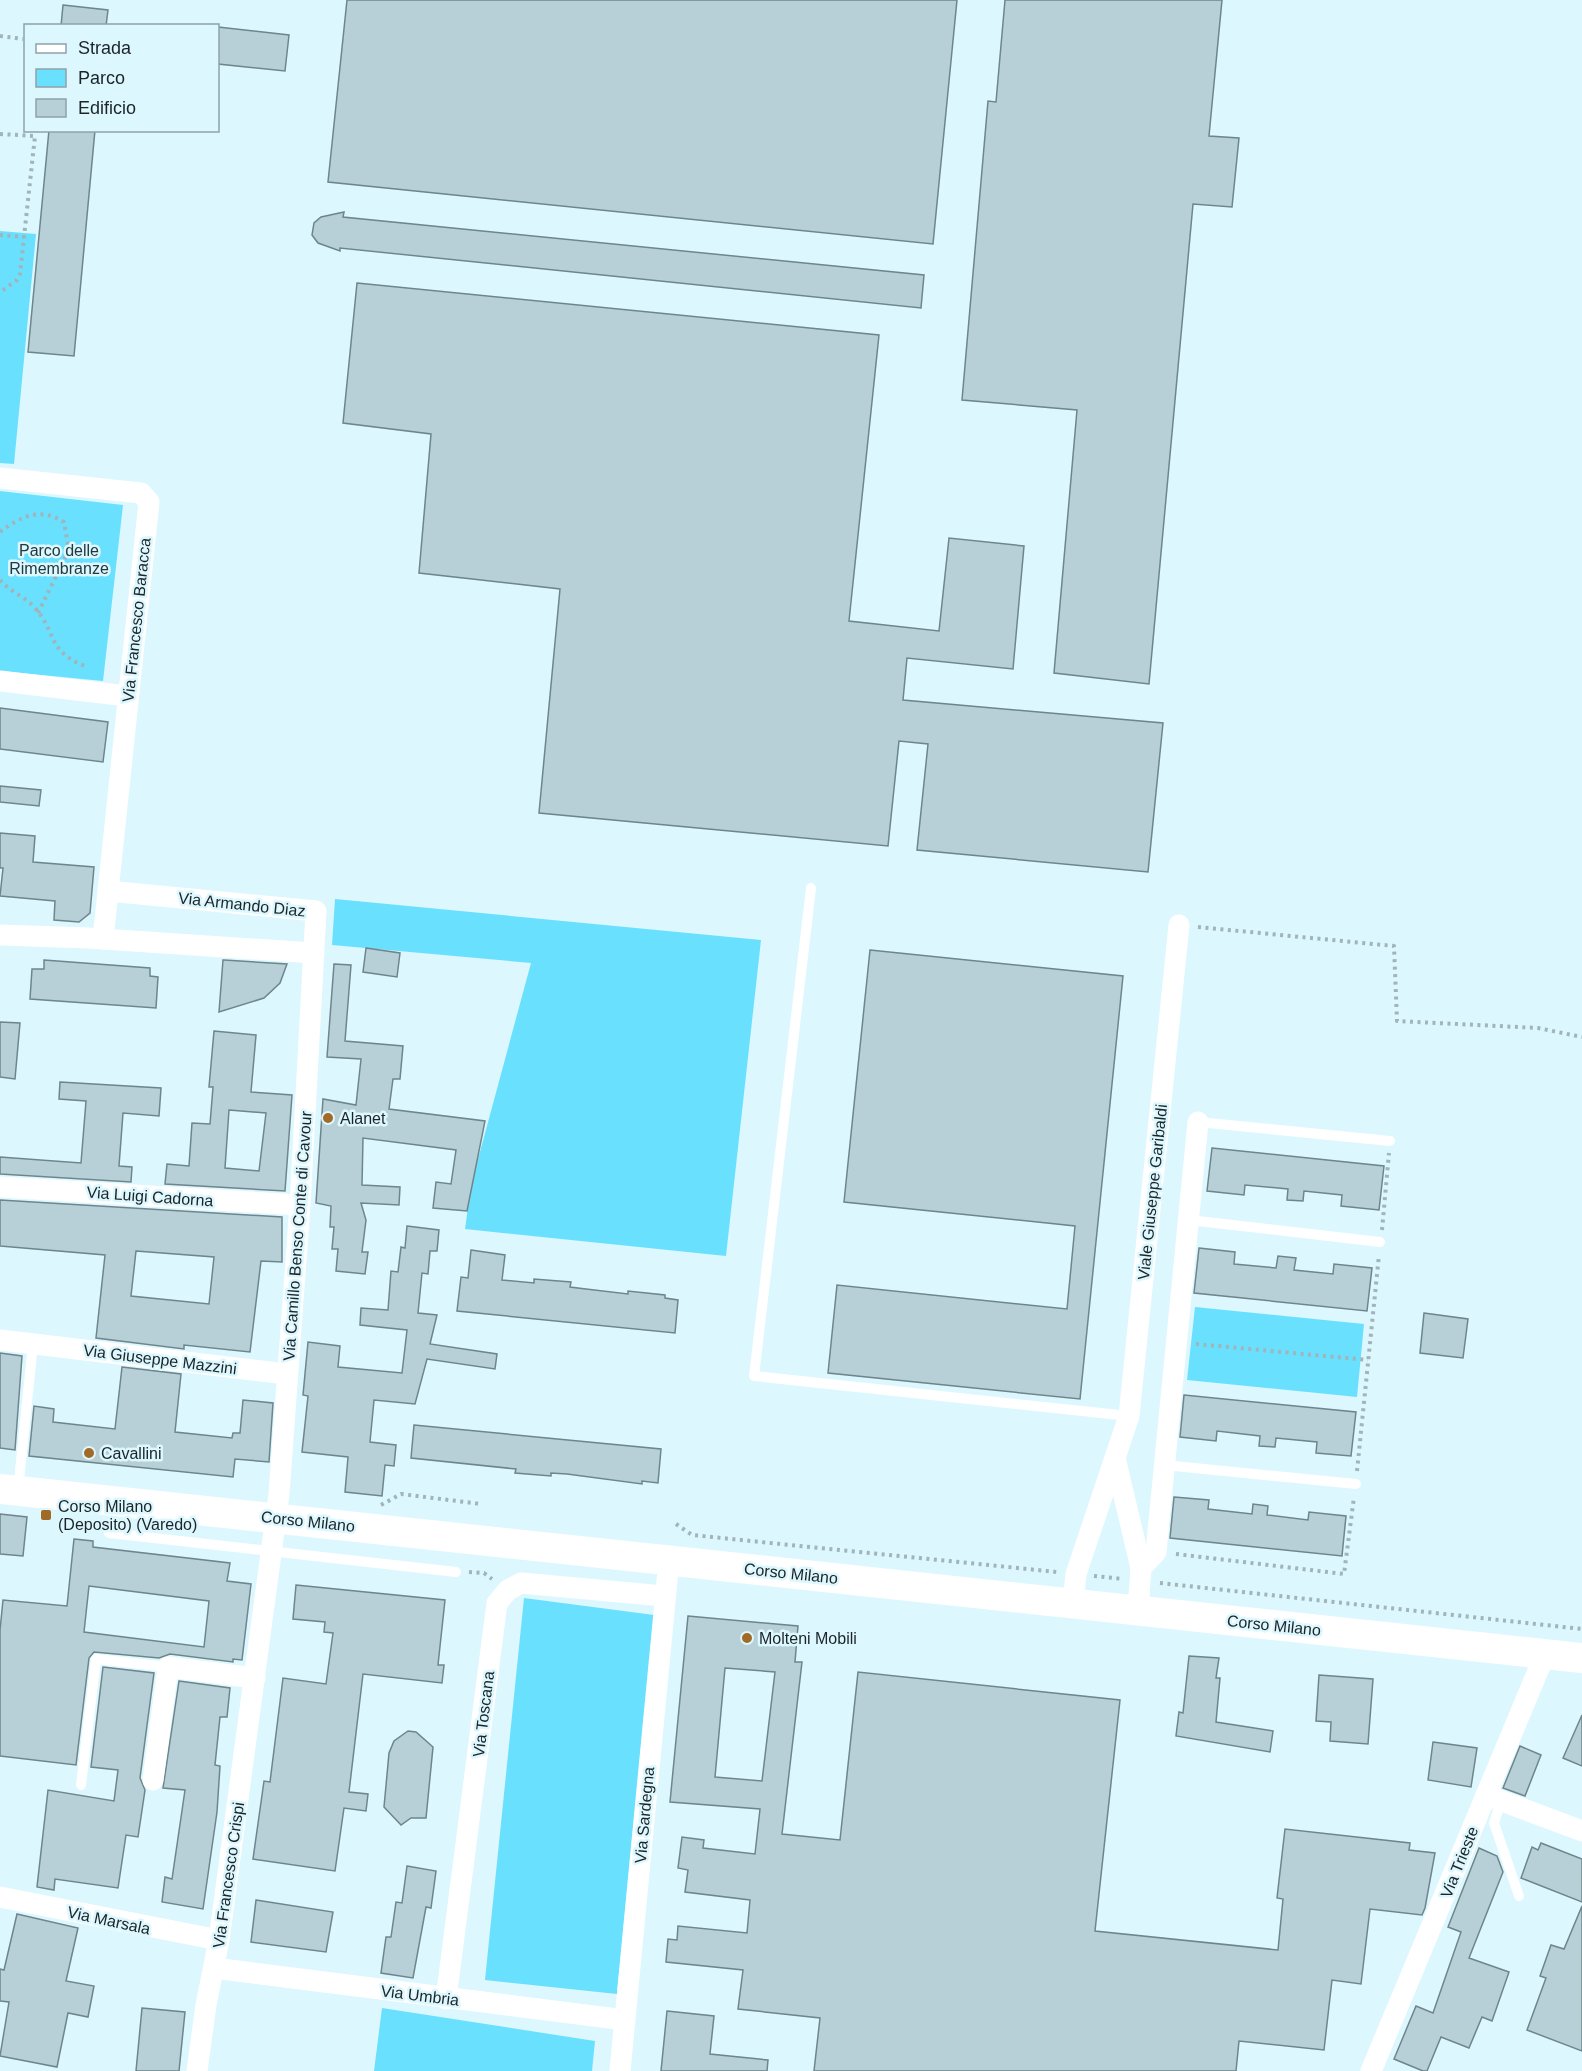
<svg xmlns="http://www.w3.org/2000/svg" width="1582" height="2071" viewBox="0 0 1582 2071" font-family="Helvetica,sans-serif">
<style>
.green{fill:#69e0fe}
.building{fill:#b7d0d7;stroke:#6e858c;stroke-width:1.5;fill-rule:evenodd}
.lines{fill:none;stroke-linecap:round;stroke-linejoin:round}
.path{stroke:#a0b4ba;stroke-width:4;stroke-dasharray:3 4.5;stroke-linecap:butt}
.service{stroke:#fff;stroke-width:10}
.minor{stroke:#fff;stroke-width:21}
.secondary{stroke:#fff;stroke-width:30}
.poi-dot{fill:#a26a27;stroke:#ddf7fe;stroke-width:2}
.labels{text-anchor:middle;stroke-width:5;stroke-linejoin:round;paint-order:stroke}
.park-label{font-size:16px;fill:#21383e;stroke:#ddf7fe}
.street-label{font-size:16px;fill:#1b2427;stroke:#ddf7fe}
.poi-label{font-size:16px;fill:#1b2427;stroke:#ddf7fe;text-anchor:start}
</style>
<rect width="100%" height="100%" fill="#ddf7fe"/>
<g class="green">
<polygon points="0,231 36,234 14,464 0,463"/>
<polygon points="0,491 123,505 103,681 0,671"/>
<polygon points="335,899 761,940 726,1256 465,1229 471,1185 531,963 332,945"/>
<polygon points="1195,1307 1364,1324 1357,1397 1187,1380"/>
<polygon points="524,1598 654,1615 617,1994 485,1980"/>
<polygon points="382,2008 595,2041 592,2071 374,2071"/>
</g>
<g class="building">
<polygon points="347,0 957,0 933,244 328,182"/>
<polygon points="1005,0 1222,0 1209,136 1239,138 1232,207 1193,204 1149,684 1054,673 1077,410 962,400 988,101 996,102"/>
<polygon points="63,5 108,10 106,26 61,26"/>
<polygon points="218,27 289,35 285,71 218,64"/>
<polygon points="49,130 95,130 74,356 28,352"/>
<polygon points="344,212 343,217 924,275 921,308 340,248 340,251 318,243 312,235 314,223 321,217"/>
<polygon points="357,283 879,335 849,621 939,631 949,538 1024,546 1013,669 907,658 903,700 1163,723 1148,872 917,850 928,744 899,741 888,846 539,813 560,589 419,573 431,434 343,423"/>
<polygon points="0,708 108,722 103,762 0,749"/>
<polygon points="0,786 41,790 39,806 0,802"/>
<polygon points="0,833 35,836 33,862 94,867 90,913 79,922 54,920 55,901 0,896 3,868 0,868"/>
<polygon points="366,948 400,953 397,977 363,972"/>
<polygon points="870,950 1123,976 1080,1399 828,1373 837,1285 1067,1309 1075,1226 844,1202"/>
<polygon points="44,960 150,968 150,976 158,977 156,1008 30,999 32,969 44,969"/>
<polygon points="223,960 224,960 287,964 280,983 264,998 219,1012"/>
<polygon points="334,964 351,965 345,1041 403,1046 400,1079 393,1079 389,1109 485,1121 467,1211 433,1208 436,1182 451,1184 456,1150 363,1138 362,1185 400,1187 399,1205 361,1203 366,1220 362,1252 368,1252 365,1274 336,1271 338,1249 332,1249 334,1227 330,1227 331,1206 316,1203 323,1099 356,1105 361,1059 327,1057"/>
<polygon points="0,1022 20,1023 15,1079 0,1077"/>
<path d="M214,1031L256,1035L251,1092L292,1095L285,1191L165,1184L167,1164L189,1166L192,1123L210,1124L213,1087H209ZM229,1110L266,1113L259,1171L225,1168Z"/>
<polygon points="60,1082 161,1088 159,1116 123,1113 119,1166 132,1167 131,1182 0,1174 0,1157 81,1163 86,1101 59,1099"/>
<polygon points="1212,1148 1384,1166 1379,1210 1341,1206 1342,1195 1304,1191 1303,1201 1287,1200 1288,1189 1245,1185 1244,1195 1207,1191"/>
<path d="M0,1200L282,1217V1262L261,1261L250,1352L184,1345V1349L96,1338L105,1255L0,1246ZM136,1251L214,1257L209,1304L131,1296Z"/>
<polygon points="407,1226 439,1230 437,1251 430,1251 428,1274 422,1273 418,1313 437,1315 430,1344 497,1354 495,1369 427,1359 415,1404 374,1400 370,1442 396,1445 394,1466 385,1465 382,1496 345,1492 348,1457 302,1452 308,1396 303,1395 308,1342 340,1346 338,1367 402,1373 407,1330 360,1325 361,1308 388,1310 391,1271 398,1272 401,1247 405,1248"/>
<polygon points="1199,1248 1235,1252 1234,1264 1276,1268 1278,1256 1296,1258 1294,1270 1333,1274 1334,1264 1372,1268 1367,1311 1194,1293"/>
<polygon points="471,1250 505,1255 502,1280 534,1283 534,1279 571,1282 570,1287 586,1289 628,1294 628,1291 665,1295 665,1298 678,1300 675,1333 457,1311 461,1277 468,1278"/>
<polygon points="1424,1313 1468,1319 1463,1358 1420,1353"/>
<polygon points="0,1353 22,1356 15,1450 0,1448"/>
<polygon points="122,1367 181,1374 175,1432 232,1438 233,1433 240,1433 243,1400 273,1403 269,1462 235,1459 233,1477 29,1456 34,1406 54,1409 53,1422 115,1429"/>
<polygon points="1184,1395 1356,1412 1351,1456 1316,1453 1317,1442 1276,1438 1275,1447 1259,1446 1260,1436 1217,1431 1216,1441 1180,1437"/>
<polygon points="414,1425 661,1449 658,1483 642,1481 642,1484 567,1474 551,1473 551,1476 515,1473 516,1469 411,1458"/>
<polygon points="1174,1497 1209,1500 1208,1509 1252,1514 1253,1504 1268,1506 1267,1515 1308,1520 1309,1512 1346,1516 1342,1556 1170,1538"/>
<polygon points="0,1514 27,1517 23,1556 0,1554"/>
<path d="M74,1539L93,1541V1547L230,1563L227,1581L251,1584L242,1660L233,1659V1662L170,1654L159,1658L94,1652L89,1658L76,1765L0,1756V1630L3,1600L67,1606ZM89,1586L209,1601L204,1647L84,1632Z"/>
<polygon points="296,1585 445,1600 438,1665 444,1665 442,1683 363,1674 349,1792 368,1794 366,1811 344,1808 335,1871 253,1859 264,1781 270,1782 283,1678 326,1684 333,1633 324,1632 325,1622 293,1619"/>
<path d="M688,1616L798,1626L795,1662H802L782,1834L840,1840L858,1672L1120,1700L1095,1931L1278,1950L1283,1899L1277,1898L1285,1829L1410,1843L1409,1850L1435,1853L1425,1908L1422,1915L1370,1909L1361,1984L1332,1980L1324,2050L1239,2041L1236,2071H814L820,2018L738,2009L743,1970L666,1962L668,1939L677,1940L678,1926L747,1933L750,1900L685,1892L688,1870L678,1868L682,1837L704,1840L703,1848L755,1854L760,1809L670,1802ZM725,1668L775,1672L762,1781L715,1777Z"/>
<polygon points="1189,1656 1219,1658 1216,1678 1220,1678 1216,1722 1273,1731 1270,1752 1176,1736 1179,1712 1183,1713"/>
<polygon points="103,1667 154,1673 140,1778 145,1790 138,1837 126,1835 118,1888 55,1879 54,1890 37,1887 48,1790 114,1801 118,1770 91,1767"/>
<polygon points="1319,1675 1373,1679 1368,1744 1330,1741 1331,1722 1316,1721"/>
<polygon points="179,1681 230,1688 227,1717 220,1717 215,1765 220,1766 217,1812 203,1909 162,1902 165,1877 172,1879 185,1790 163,1788"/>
<polygon points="1582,1715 1582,1766 1563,1758"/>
<polygon points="408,1731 416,1732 433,1747 426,1818 411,1818 401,1825 384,1807 389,1753 394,1741"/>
<polygon points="1433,1742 1477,1748 1471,1787 1428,1780"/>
<polygon points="1520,1746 1541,1755 1525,1796 1503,1788"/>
<polygon points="1541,1843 1582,1859 1582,1902 1521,1878 1532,1847 1538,1850"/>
<polygon points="1479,1848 1497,1856 1503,1872 1469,1958 1509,1972 1492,2021 1482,2017 1469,2048 1441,2037 1427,2071 1423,2071 1394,2059 1416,2006 1433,2013 1461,1932 1448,1927"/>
<polygon points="407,1866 436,1871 431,1908 426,1907 413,1978 381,1973 386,1937 391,1937 396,1902 402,1903"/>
<polygon points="256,1900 333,1912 326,1952 251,1942"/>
<polygon points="1582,1906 1582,2051 1527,2030 1546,1978 1540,1976 1551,1945 1564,1949"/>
<polygon points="17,1914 78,1928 66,1981 94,1986 88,2017 68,2013 57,2067 0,2056 9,2002 0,2001 0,1969 4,1970"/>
<polygon points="142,2008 185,2012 179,2071 136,2071"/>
<polygon points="667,2011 714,2016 710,2054 768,2060 767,2071 661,2071"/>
</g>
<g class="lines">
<g class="path">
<polyline points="0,36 23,39"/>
<polyline points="0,134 35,136 20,274 17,280 0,292"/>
<polyline points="0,235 24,237"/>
<path d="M0,532C21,516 40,507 64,522L68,545L65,558L38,613"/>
<path d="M0,580C9,591 24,596 34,607C57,631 46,651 85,666"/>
<polyline points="1198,927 1394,946 1397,1021 1538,1028 1582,1037"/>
<polyline points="1382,1230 1389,1153"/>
<polyline points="1196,1344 1368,1360"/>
<polyline points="1357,1471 1379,1255"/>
<polyline points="381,1505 401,1494 481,1504"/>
<polyline points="676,1524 692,1535 1057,1572"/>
<polyline points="1176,1554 1344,1574 1354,1497"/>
<polyline points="469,1572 484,1573 492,1579"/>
<polyline points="1094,1576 1123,1579"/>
<polyline points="1160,1583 1582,1629"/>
</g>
<g class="service">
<polyline points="811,888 754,1376 1129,1416"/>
<polyline points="1198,1122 1390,1141"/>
<polyline points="1189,1220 1380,1242"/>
<polyline points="1164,1465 1356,1484"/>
<polyline points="18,1490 33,1344"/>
<polyline points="109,1533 456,1572"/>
<polyline points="81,1785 96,1659 168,1667"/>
<polyline points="1501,1800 1494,1823 1519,1896"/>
</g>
<g class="minor">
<polyline points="0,478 141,493 149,502 103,939"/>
<polyline points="0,681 127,696"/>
<polyline points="108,891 316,911 300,1205 279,1494 219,1940 206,2005 197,2071"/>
<polyline points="0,935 88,938 314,953"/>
<polyline points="0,1187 300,1205"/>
<polyline points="0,1340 287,1374"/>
<polyline points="1115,1458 1141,1568 1138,1610"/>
<polyline points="1141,1568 1156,1552 1198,1122"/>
<polyline points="1073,1603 1076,1574 1129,1416 1179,925"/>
<polyline points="153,1780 168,1667 255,1678"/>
<polyline points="1486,1795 1582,1831"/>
<polyline points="0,1897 219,1940"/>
<polyline points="214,1968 625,2020"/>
<polyline points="446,1999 497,1603 508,1590 521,1583 664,1596"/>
<polyline points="620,2071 669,1560"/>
<polyline points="1371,2071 1545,1654"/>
</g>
<polyline class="secondary" points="0,1489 1582,1658"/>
</g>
<g class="poi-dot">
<circle cx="328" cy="1118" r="6"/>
<circle cx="89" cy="1453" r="6"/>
<rect x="40" y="1509" width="12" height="12" rx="3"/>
<circle cx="747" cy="1638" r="6"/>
</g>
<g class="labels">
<g class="park-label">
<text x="59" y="556">Parco delle<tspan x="59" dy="18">Rimembranze</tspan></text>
</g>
<g class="street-label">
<text transform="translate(136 620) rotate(-84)" y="6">Via Francesco Baracca</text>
<text transform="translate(242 904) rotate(6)" y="6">Via Armando Diaz</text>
<text transform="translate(1152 1192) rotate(-84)" y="6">Viale Giuseppe Garibaldi</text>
<text transform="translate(150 1196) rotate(4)" y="6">Via Luigi Cadorna</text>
<text transform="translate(297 1236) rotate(-86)" y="6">Via Camillo Benso Conte di Cavour</text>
<text transform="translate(160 1359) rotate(7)" y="6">Via Giuseppe Mazzini</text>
<text transform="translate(308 1521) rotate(6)" y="6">Corso Milano</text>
<text transform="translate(791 1573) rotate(6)" y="6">Corso Milano</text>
<text transform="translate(1274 1625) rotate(6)" y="6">Corso Milano</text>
<text transform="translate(483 1714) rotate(-83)" y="6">Via Toscana</text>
<text transform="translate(644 1815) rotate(-85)" y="6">Via Sardegna</text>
<text transform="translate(1459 1862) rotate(-68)" y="6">Via Trieste</text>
<text transform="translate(228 1875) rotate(-82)" y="6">Via Francesco Crispi</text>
<text transform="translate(109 1920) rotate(12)" y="6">Via Marsala</text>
<text transform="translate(420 1995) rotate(7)" y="6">Via Umbria</text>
</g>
<g class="poi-label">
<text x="340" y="1124">Alanet</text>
<text x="101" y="1459">Cavallini</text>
<text x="58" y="1512">Corso Milano<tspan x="58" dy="18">(Deposito) (Varedo)</tspan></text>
<text x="759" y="1644">Molteni Mobili</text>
</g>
</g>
<rect x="24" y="24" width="195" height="108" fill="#ddf7fe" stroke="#8fa3a8" stroke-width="1.5"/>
<rect x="36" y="44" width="30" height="9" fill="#ffffff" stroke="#8fa3a8" stroke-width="1.5"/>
<text x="78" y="54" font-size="18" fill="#1b2427">Strada</text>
<rect x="36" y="69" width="30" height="18" fill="#69e0fe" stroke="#8fa3a8" stroke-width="1.5"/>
<text x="78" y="84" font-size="18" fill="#1b2427">Parco</text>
<rect x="36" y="99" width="30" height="18" fill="#b7d0d7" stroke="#8fa3a8" stroke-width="1.5"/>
<text x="78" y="114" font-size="18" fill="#1b2427">Edificio</text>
</svg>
